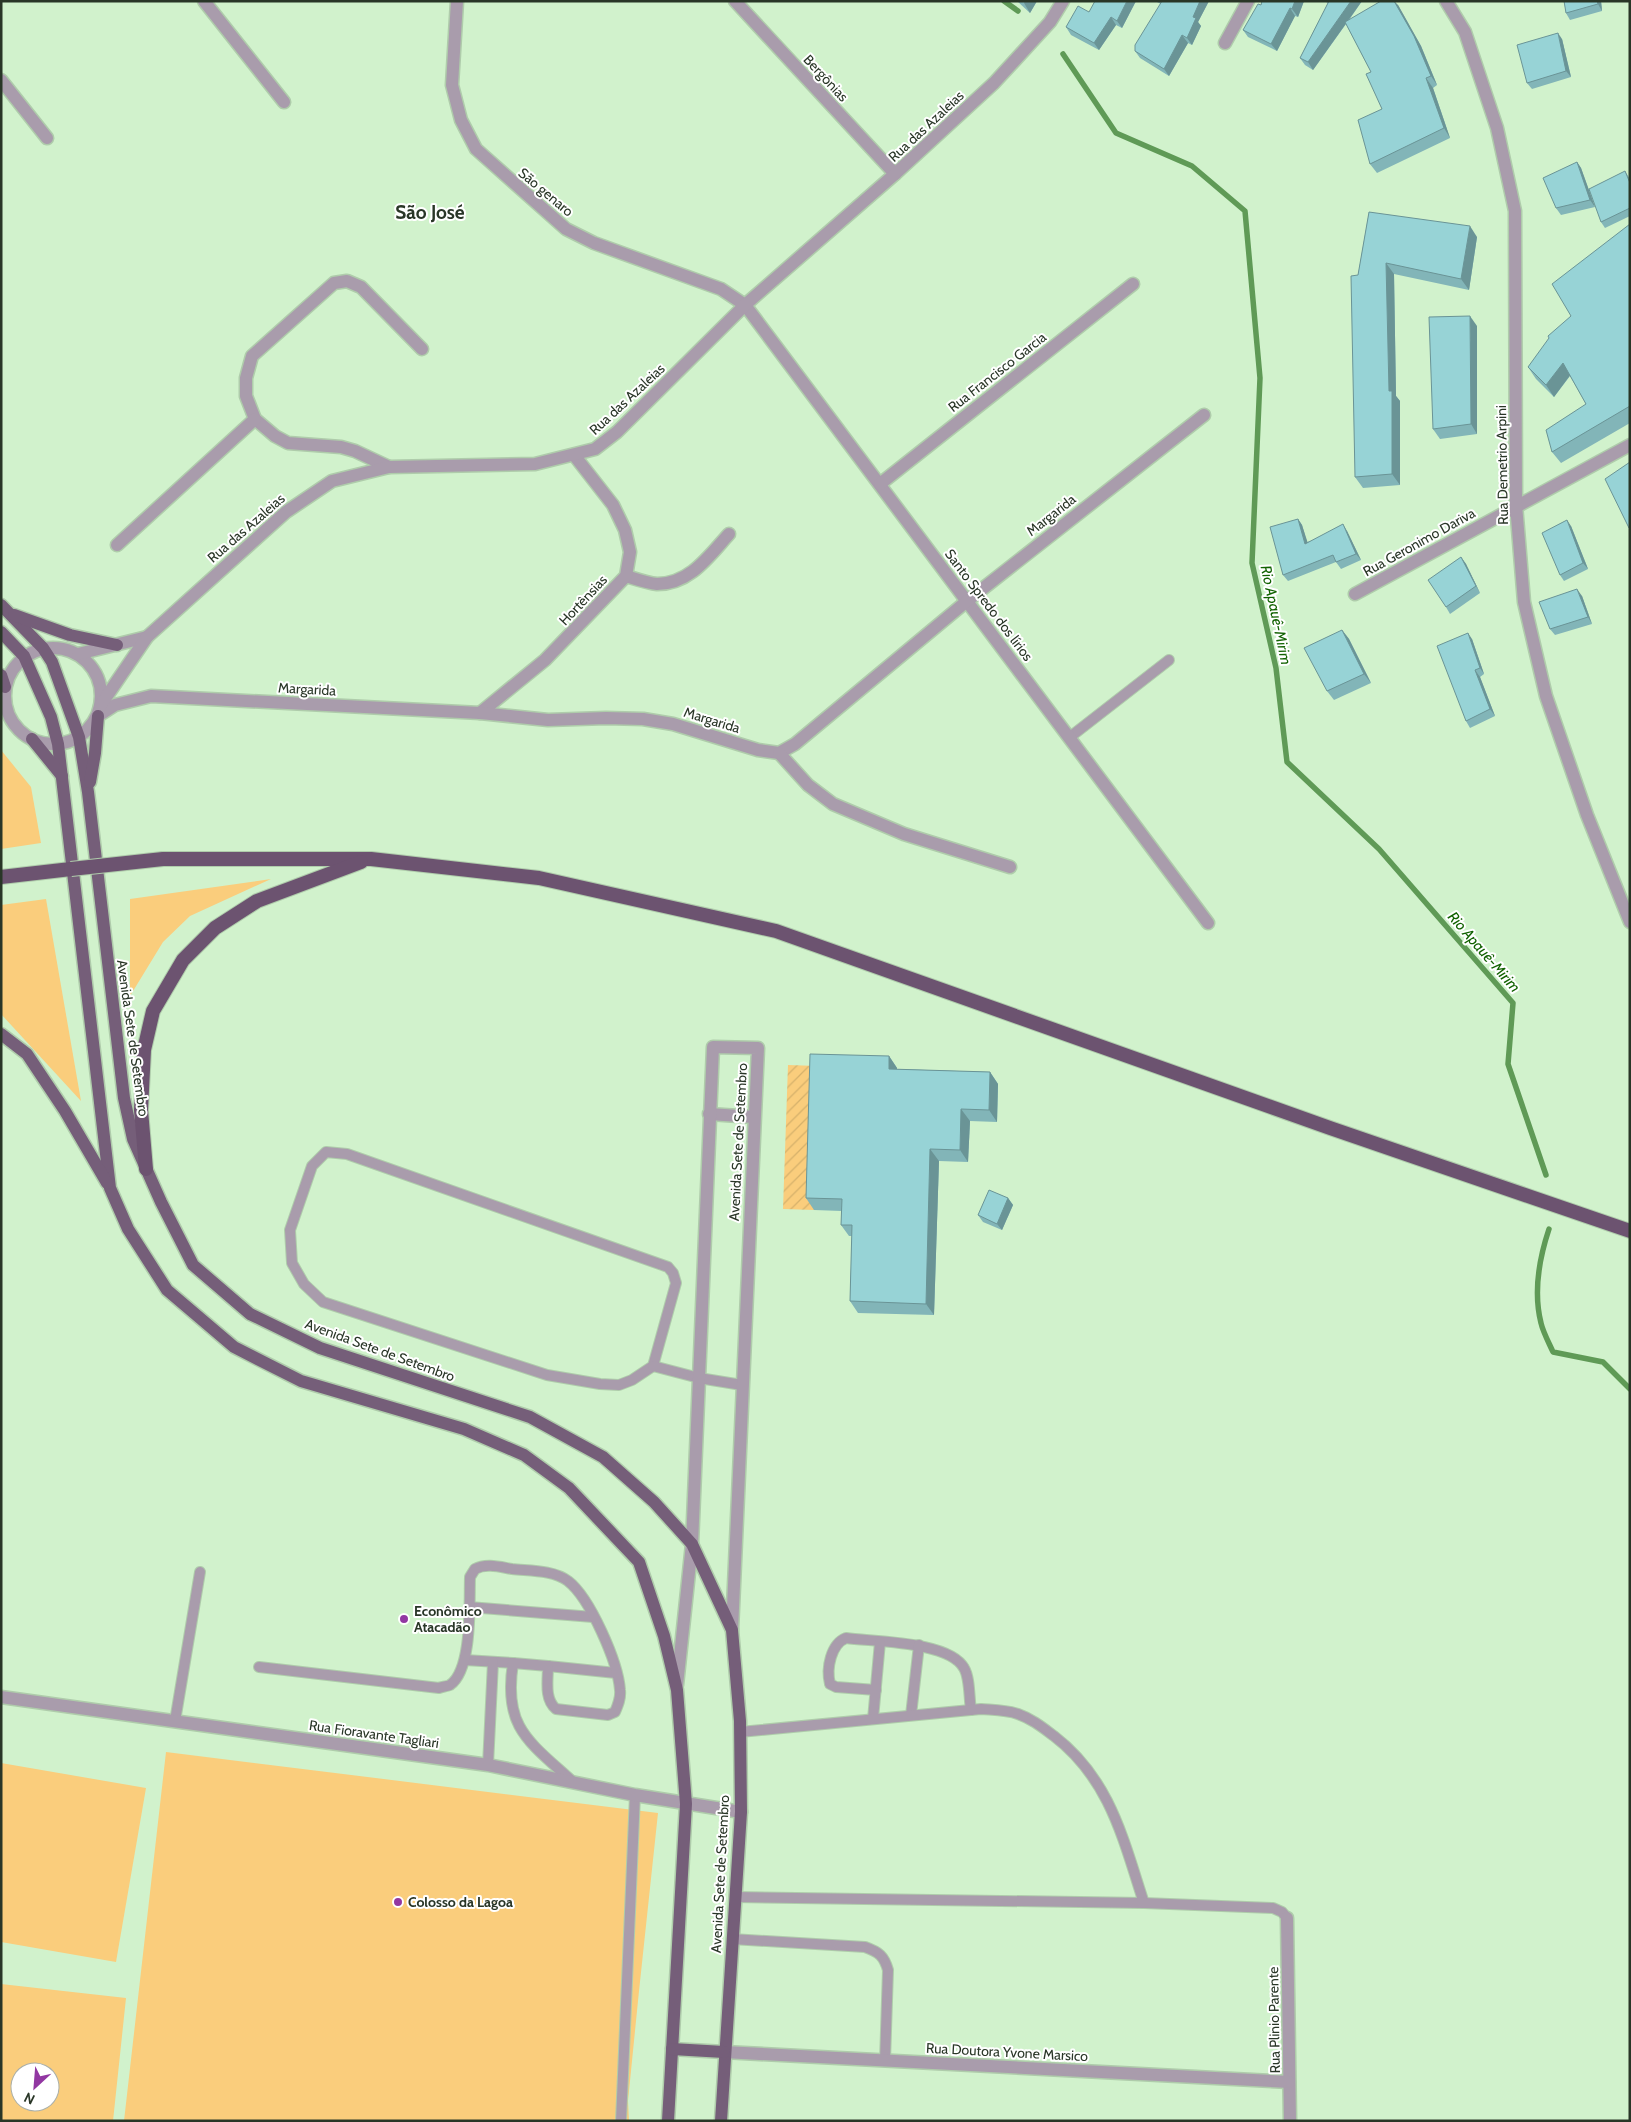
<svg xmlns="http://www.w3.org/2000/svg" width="1631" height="2122" viewBox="0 0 1631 2122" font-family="Cabin,sans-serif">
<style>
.grass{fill:#facd7c;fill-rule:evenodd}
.garden{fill:url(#garden-furrows)}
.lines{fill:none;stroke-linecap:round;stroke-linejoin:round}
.stream{stroke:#5f9a56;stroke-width:5.5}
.service-casing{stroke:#afccab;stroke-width:12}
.minor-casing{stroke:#afccab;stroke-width:15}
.tertiary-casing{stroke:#afccab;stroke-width:15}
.primary-casing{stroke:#afccab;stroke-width:15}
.trunk-casing{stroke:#afccab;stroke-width:16}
.service{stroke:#a99cac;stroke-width:10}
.minor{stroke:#a99cac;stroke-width:12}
.tertiary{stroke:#a99cac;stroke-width:12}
.primary{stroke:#755e79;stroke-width:12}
.trunk{stroke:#6c5370;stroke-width:14}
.trunk-bridge-casing{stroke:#afccab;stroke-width:16;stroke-linecap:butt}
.trunk-bridge{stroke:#6c5370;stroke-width:14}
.wall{fill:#82b5b8}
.shaded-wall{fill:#6a9496}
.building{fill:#97d3d6;stroke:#6a9496}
.poi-dot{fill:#9237a2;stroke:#fff;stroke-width:2}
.labels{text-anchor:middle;stroke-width:4;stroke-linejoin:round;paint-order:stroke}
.street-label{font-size:14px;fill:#293627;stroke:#fff}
.poi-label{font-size:14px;font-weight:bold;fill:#293627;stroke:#fff;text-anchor:start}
.water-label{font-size:15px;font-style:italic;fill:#116201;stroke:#fff}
.district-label{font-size:19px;font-weight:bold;fill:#293627;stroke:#fff}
</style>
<defs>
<pattern id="garden-furrows" width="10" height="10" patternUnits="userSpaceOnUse" patternTransform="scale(1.25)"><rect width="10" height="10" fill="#facd7c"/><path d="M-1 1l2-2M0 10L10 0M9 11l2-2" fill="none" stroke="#d6b16b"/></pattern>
</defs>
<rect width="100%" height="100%" fill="#d1f2cc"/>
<g class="grass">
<polygon points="1,750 31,787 41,843 1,849"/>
<polygon points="271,879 190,916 163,942 130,996 130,899"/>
<polygon points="46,899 81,1101 1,1014 1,905"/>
<polygon points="166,1752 658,1813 639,1991 628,2101 629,2121 124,2121"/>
<polygon points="1,1763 146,1788 116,1962 1,1942"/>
<path d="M1,1984L126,1998L113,2121H1ZM20,2072H50V2102H20Z"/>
</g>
<polygon class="garden" points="788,1065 818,1066 814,1210 783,1209"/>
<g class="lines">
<g class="stream">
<polyline points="1004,1 1018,11"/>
<polyline points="1063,54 1116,133 1192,166 1245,211 1260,378 1252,563 1276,668 1287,762 1379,849 1513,1003 1508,1064 1546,1175"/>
<path d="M1549,1229C1539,1259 1533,1291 1541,1323C1543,1332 1549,1343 1553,1352L1603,1362L1630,1389"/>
</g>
<defs>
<g id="service">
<polyline points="1070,737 1169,660"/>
<polygon points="326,1152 347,1154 668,1267 673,1273 676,1283 653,1366 632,1380 619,1385 600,1384 547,1375 323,1302 304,1284 292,1263 290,1230 312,1166"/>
<polyline points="653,1366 699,1378 742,1385"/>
<polyline points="469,1607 593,1617"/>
<polyline points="465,1660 513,1663"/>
<polyline points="548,1666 616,1673"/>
<path d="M259,1667L439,1688C442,1687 448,1686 450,1685C473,1669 469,1602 470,1577L475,1569C486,1563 500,1567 512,1569C530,1571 553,1570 568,1581C590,1598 618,1662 620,1690C621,1698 618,1705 615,1712L608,1715L556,1709C544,1699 548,1680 548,1666L513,1663C503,1727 528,1741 572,1781"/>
<path d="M876,1690L836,1687L830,1684C826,1668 831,1644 846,1638C875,1642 949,1641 964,1668C970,1678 969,1698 971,1710"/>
<polyline points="911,1715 919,1645"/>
<polyline points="873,1719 880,1642"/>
<polyline points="175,1721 200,1572"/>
<path d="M740,1732L981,1709C992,1710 1007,1710 1018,1714C1032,1719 1042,1727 1054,1736C1110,1779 1123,1839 1144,1903"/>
<polyline points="488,1765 493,1662"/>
<polyline points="735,1897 1144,1903 1273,1908 1282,1912 1287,1918"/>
<path d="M732,1939L865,1947C879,1952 884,1956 888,1970L885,2061"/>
<polyline points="621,2121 635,1795"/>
</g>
<g id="minor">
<polyline points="204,1 284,102"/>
<polyline points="457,1 452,85 461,120 476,149 566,229 594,243 721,289 745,305 1208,923"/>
<polyline points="735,1 895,174"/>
<polyline points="1225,43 1248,1"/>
<polyline points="1,80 47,138"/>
<polyline points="389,467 355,451 341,447 288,443 275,436 255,419 246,396 246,378 252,356 334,283 347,281 361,287 422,349"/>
<polyline points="880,484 1133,284"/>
<polyline points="117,545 255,419"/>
<path d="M626,576C636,579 647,583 657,584C690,584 709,556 729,534"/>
<polyline points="1355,594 1630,445"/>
<polyline points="480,713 545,660 626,576 630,552 625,530 613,505 574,455"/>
<polyline points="98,716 115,705 151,696 480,713 548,720 606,718 643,719 673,724 758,750 779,753 795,744 967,601 1204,415"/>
<polyline points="779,753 808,785 833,804 904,834 1010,867"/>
<polyline points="709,1114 754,1117"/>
<polyline points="677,1685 692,1544 713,1047 758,1048 732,1630"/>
<polyline points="1287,1918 1290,2121"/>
<polyline points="724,2052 1289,2082"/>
</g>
<g id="tertiary">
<polyline points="1446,1 1465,32 1497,128 1515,211 1516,505 1524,602 1546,696 1587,815 1630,922"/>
<circle cx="53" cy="696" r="48"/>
<polyline points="78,654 147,637"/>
<polyline points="100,706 147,637 286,512 332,481 389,467 535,464 595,449 617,432 745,305 895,174 994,83 1050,22 1063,1"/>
<polyline points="1,1697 488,1765 635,1795 741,1812"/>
</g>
<g id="primary">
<polyline points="1,605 43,648 52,662 79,737 88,792 124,1098 133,1139 161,1202 193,1265 250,1314 320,1348 530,1417 603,1457 654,1502 692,1544 732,1630 740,1721 741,1812 721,2121"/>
<polyline points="14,615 70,635 117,645"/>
<polyline points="1,632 24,656 51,717 58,744 110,1188 128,1229 167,1290 234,1347 301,1381 464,1429 524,1455 569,1488 639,1562 664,1636 677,1690 686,1804 668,2121"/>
<polyline points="1,675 5,687"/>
<polyline points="32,739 62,776"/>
<polyline points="90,782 95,753 98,716"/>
<polyline points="1,1034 27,1054 65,1111 107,1183"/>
<polyline points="672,2049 724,2052"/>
</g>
<g id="trunk">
<polyline points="163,859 371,859 539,878 776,931 1330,1128 1630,1231"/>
<polyline points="1,877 71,869"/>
<polyline points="146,1169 141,1110 144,1050 153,1011 183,960 215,928 257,901 361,862"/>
</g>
</defs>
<use href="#service" class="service-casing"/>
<use href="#minor" class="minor-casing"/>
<use href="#tertiary" class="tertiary-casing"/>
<use href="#primary" class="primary-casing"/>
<use href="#trunk" class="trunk-casing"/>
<use href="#service" class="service"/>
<use href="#minor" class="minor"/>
<use href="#tertiary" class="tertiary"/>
<use href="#primary" class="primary"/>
<use href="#trunk" class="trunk"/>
<defs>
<polyline id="trunk-bridge" points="71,869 163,859"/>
</defs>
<use href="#trunk-bridge" class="trunk-bridge-casing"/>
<use href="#trunk-bridge" class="trunk-bridge"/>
</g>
<g class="wall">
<polygon points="1017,1 1037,1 1030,13"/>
<polygon points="1136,1 1122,28 1116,25 1099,50 1071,35 1066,27 1089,12"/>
<polygon points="1155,1 1209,1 1198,22 1201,26 1192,45 1188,43 1169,76 1140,58 1135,51 1161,4"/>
<polygon points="1262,1 1304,1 1298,17 1295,16 1277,51 1248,37 1243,30 1261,5"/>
<polygon points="1324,1 1362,1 1349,20 1398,5 1421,46 1437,85 1433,88 1450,138 1377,173 1370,164 1382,109 1371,72 1346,24 1313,70 1305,65 1300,58 1328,3"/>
<polygon points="1564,1 1601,1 1602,11 1570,20 1566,13"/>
<polygon points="1562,39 1571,77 1532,89 1527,83"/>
<polygon points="1577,162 1581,168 1595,207 1561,215 1556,208"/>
<polygon points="1625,171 1630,179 1630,216 1605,228 1601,222"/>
<polygon points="1369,212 1477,237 1469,290 1394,274 1396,396 1400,401 1400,485 1363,488 1355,477 1358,275"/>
<polygon points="1630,224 1630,423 1561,463 1552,452 1586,404 1570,376 1554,397 1536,379 1528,367 1571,316"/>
<polygon points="1477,326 1477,434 1440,439 1433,429"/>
<polygon points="1298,519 1302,525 1307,542 1347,531 1361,560 1341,569 1336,562 1288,581 1283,575"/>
<polygon points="1571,526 1588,569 1564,581 1560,575"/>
<polygon points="1461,557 1466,564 1480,593 1450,614 1446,607"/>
<polygon points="1582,596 1592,624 1555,635 1550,629"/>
<polygon points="1342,630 1349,639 1371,683 1334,700 1327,691"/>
<polygon points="1472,639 1484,674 1480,677 1495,716 1470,728 1466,721"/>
<polygon points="889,1056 897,1068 897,1069 990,1072 998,1084 997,1122 970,1121 968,1162 939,1161 934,1315 858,1313 850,1301 852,1236 849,1236 841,1225 842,1211 814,1210 806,1198"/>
<polygon points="1008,1198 1013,1205 1002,1230 983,1222 978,1215"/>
</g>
<g class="shaded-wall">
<polygon points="1025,1 1037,1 1030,13 1024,3"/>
<polygon points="1127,1 1136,1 1122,28 1117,21"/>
<polygon points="1200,1 1209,1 1198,22 1201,26 1192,45 1187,38 1193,17"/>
<polygon points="1295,1 1304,1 1298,17 1292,9"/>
<polygon points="1351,1 1362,1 1313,70 1308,62"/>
<polygon points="1394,1 1398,5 1421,46 1437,85 1431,76"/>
<polygon points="1597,1 1601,1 1602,11 1598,4"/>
<polygon points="1290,8 1295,16 1277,51 1271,44"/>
<polygon points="1111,17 1116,25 1099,50 1094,43"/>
<polygon points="1558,33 1562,39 1571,77 1566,71"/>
<polygon points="1182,35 1188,43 1169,76 1164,69"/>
<polygon points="1426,78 1433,88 1450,138 1444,128"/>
<polygon points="1577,162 1581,168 1595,207 1590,200"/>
<polygon points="1470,226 1477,237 1469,290 1461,279"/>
<polygon points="1386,263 1394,274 1396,396 1400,401 1400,485 1392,474 1389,391"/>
<polygon points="1470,316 1477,326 1477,434 1471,424"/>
<polygon points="1563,363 1571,374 1554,397 1546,385"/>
<polygon points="1298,519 1302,525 1310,550 1305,544"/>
<polygon points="1567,520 1571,526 1588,569 1583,563"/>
<polygon points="1343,524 1347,531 1361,560 1356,554"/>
<polygon points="1461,557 1466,564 1480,593 1476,586"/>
<polygon points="1577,589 1582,596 1592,624 1588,617"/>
<polygon points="1342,630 1349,639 1371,683 1364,674"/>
<polygon points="1468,633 1472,639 1484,674 1480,668"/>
<polygon points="1475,670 1480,677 1495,716 1490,709"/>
<polygon points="889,1056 897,1068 897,1081 889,1069"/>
<polygon points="990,1072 998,1084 997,1122 989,1110"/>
<polygon points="961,1109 970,1121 968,1162 960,1150"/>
<polygon points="930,1149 939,1161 934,1315 926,1304"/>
<polygon points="1008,1198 1013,1205 1002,1230 997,1224"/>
</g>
<g class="building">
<polygon points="1095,1 1127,1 1117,21 1111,17 1094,43 1066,27 1078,6 1089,12"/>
<polygon points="1162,1 1200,1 1193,17 1196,18 1187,38 1182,35 1164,69 1135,51 1135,45"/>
<polygon points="1262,1 1295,1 1292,9 1290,8 1271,44 1243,30 1258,4 1261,5"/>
<polygon points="1329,1 1351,1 1308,62 1300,58"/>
<polygon points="1381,1 1394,1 1414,36 1431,76 1426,78 1444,128 1370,164 1358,120 1382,109 1366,74 1371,72 1345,22"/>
<polygon points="1564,1 1597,1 1598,4 1566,13"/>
<polygon points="1558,33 1566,71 1527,83 1517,45"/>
<polygon points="1577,162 1590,200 1556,208 1543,178"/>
<polygon points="1625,171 1630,183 1630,208 1601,222 1589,189"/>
<polygon points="1369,212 1470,226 1461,279 1386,263 1389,391 1392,391 1392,474 1355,477 1351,276 1358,275"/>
<polygon points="1630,224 1630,406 1552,452 1546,430 1586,404 1563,363 1546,385 1528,367 1549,338 1548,336 1571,316 1552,284"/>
<polygon points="1470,316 1471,424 1433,429 1429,317"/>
<polygon points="1630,462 1630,528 1629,528 1605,479"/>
<polygon points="1298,519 1305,544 1343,524 1356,554 1336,562 1333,555 1283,575 1270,527"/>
<polygon points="1567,520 1583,563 1560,575 1542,533"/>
<polygon points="1461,557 1476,586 1446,607 1428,580"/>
<polygon points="1577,589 1588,617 1550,629 1539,602"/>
<polygon points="1342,630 1364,674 1327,691 1304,648"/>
<polygon points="1468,633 1480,668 1475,670 1490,709 1466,721 1437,646"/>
<polygon points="810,1054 889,1056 889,1069 990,1072 989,1110 961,1109 960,1150 930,1149 926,1304 850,1301 852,1225 841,1225 842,1199 806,1198"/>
<polygon points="989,1190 1008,1198 997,1224 978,1215"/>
</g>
<g class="poi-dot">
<circle cx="404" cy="1619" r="5"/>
<circle cx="398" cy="1902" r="5"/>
</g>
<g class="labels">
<g class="street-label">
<text transform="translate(826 78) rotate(47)" y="5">Bergônias</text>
<text transform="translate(926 126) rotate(-43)" y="5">Rua das Azaleias</text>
<text transform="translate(546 192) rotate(40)" y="5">São genaro</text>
<text transform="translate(997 372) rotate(-38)" y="5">Rua Francisco Garcia</text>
<text transform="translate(627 399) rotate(-43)" y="5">Rua das Azaleias</text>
<text transform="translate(1502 465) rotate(-91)" y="5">Rua Demetrio Arpini</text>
<text transform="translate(1051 515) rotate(-38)" y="5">Margarida</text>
<text transform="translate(246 528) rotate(-41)" y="5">Rua das Azaleias</text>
<text transform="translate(1419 542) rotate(-29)" y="5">Rua Geronimo Dariva</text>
<text transform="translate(583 600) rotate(-47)" y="5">Hortênsias</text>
<text transform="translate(989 605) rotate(53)" y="5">Santo Spredo dos lírios</text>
<text transform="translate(307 689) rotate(3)" y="5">Margarida</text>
<text transform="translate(712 720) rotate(17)" y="5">Margarida</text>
<text transform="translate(133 1038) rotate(82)" y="5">Avenida Sete de Setembro</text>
<text transform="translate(738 1142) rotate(-87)" y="5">Avenida Sete de Setembro</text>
<text transform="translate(380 1350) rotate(20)" y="5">Avenida Sete de Setembro</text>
<text transform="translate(374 1734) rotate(8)" y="5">Rua Fioravante Tagliari</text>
<text transform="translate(720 1874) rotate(-87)" y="5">Avenida Sete de Setembro</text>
<text transform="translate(1274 2020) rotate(-91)" y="5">Rua Plinio Parente</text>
<text transform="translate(1007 2052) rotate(3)" y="5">Rua Doutora Yvone Marsico</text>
</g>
<g class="poi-label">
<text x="414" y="1616">Econômico<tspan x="414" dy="16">Atacadão</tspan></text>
<text x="408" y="1907">Colosso da Lagoa</text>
</g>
<g class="water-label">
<text transform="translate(1276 615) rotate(78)" y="5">Rio Apauê-Mirim</text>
<text transform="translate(1484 952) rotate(49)" y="5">Rio Apauê-Mirim</text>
</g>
<g class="district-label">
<text x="430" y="219">São José</text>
</g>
</g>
<rect width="1631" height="2122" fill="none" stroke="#293627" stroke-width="5"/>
<g transform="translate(35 2087) rotate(206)"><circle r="24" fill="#ffffff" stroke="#a9afa9"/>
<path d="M0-4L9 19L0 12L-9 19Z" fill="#9237a2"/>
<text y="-8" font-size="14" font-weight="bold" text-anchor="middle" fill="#293627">N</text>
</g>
</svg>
